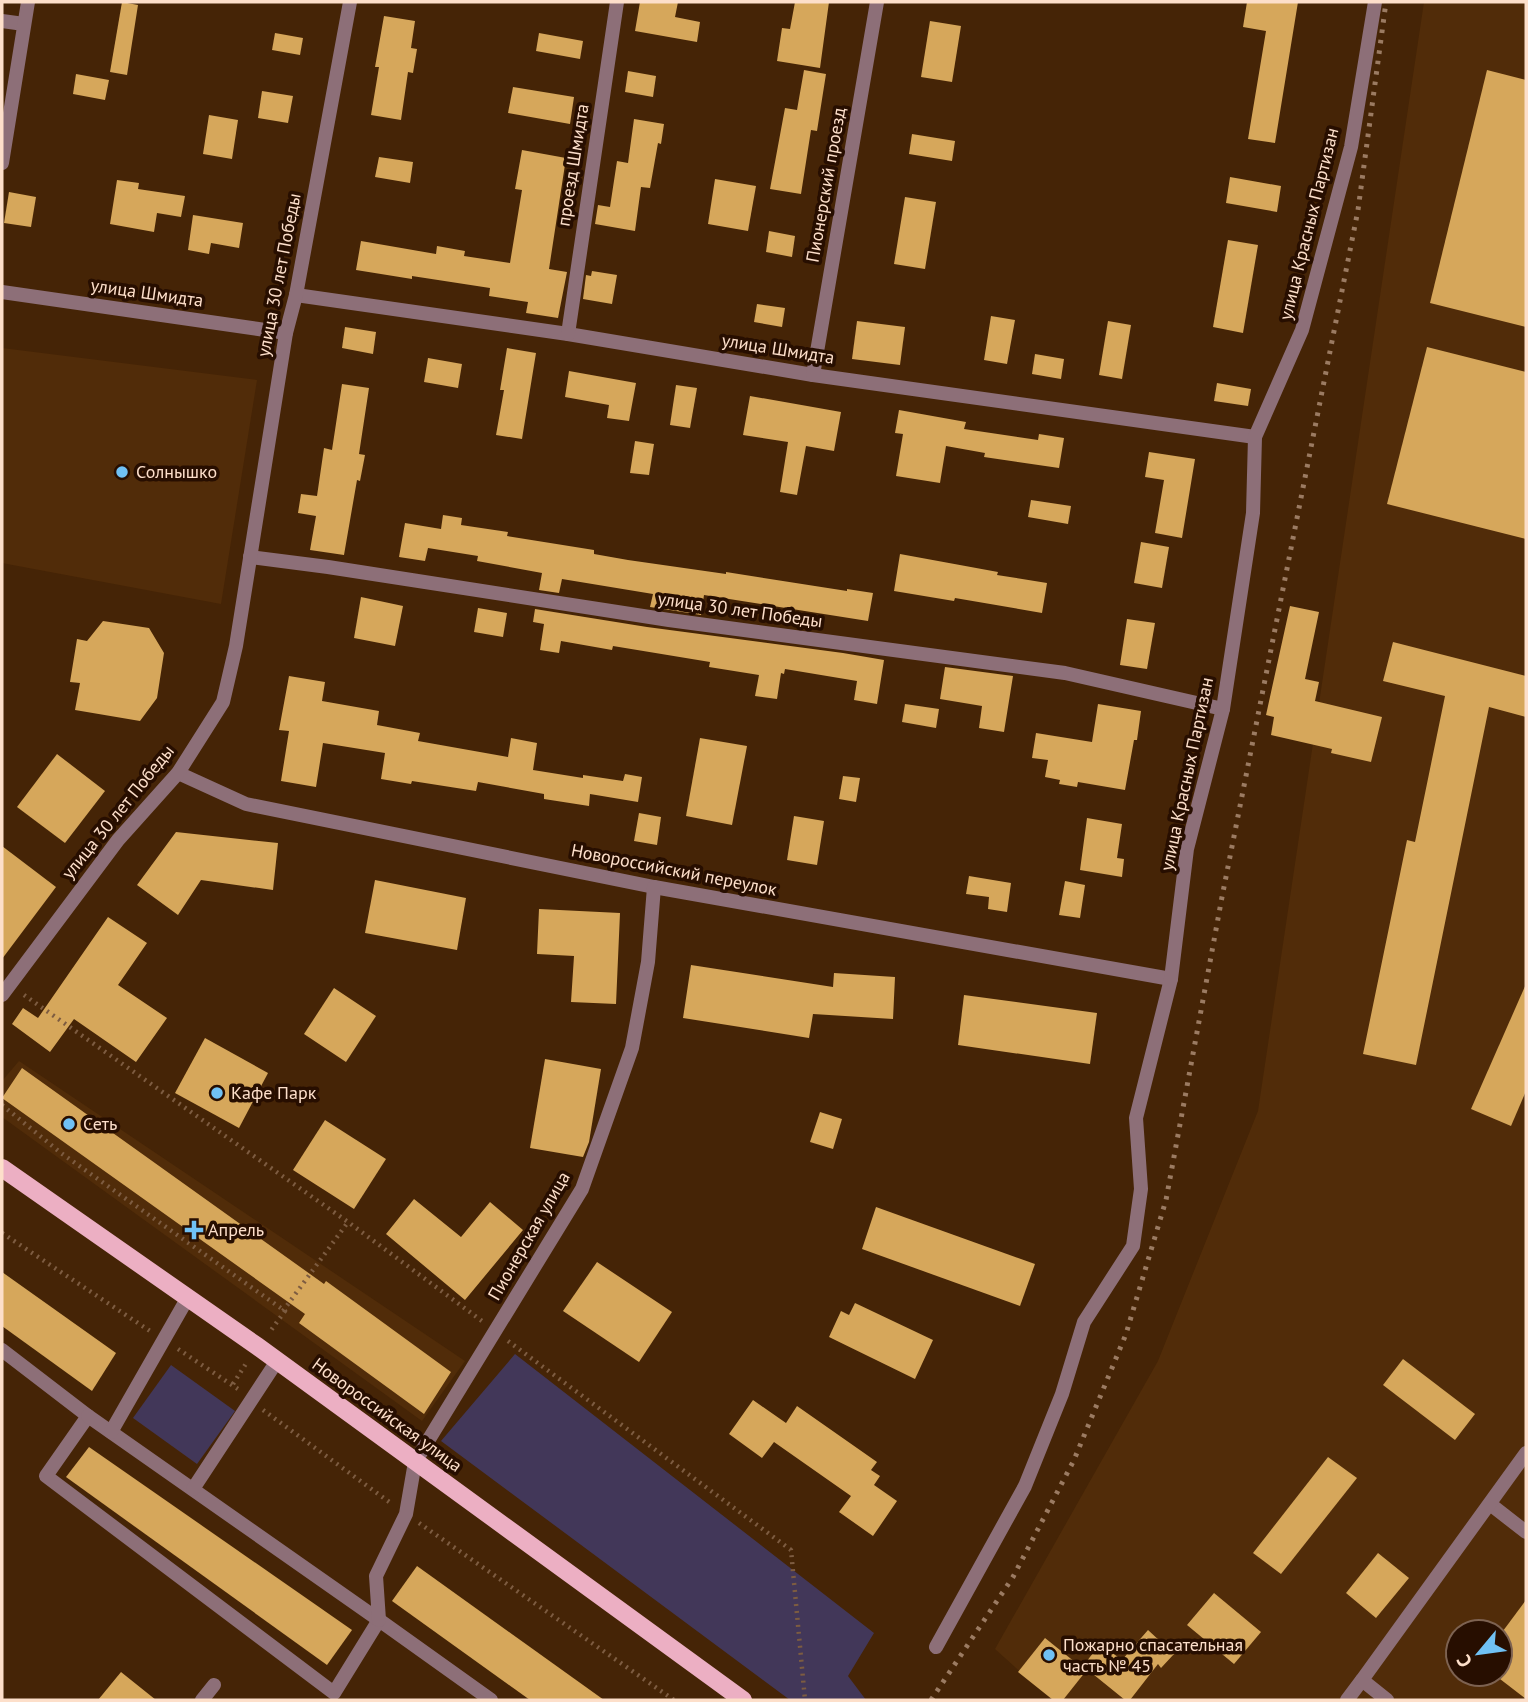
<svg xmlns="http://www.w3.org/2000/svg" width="1528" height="1702" viewBox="0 0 1528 1702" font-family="'PT Sans',sans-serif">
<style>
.built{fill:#512c09;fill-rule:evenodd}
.green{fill:#423759}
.building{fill:#d6a75b}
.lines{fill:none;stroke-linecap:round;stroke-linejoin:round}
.path{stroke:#7d5c41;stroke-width:4.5;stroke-dasharray:2 5;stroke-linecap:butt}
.lane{stroke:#8d6f78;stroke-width:14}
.street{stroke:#8d6f78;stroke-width:14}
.primary{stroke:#ecafc3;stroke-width:18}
.rail{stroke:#9b7b62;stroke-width:5;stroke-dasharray:3.5 7;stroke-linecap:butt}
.poi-dot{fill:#70c1f4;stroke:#270e00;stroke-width:2.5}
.labels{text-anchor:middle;stroke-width:7;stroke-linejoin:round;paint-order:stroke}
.street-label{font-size:18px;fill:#fddfca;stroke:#270e00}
.poi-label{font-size:18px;fill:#fddfca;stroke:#270e00;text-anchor:start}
</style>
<rect width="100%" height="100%" fill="#452406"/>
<g class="built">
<path d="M1424,2H1526V1700H1054L1036,1686L995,1649L1158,1361L1258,1111ZM1458,1632H1500V1674H1458Z"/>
<polygon points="2,348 257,380 221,604 2,563"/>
<polygon points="19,1061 465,1361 422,1421 2,1117 2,1081"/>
</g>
<g class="green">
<polygon points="515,1354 874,1633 848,1676 866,1700 790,1700 441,1441"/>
<polygon points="171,1365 235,1411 197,1464 133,1418"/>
</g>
<g class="building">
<polygon points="122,2 138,5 127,75 110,72"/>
<polygon points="640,2 678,2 675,17 700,22 697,42 635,31"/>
<polygon points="795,2 829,2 820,68 777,61 782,28 790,29"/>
<polygon points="1247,2 1298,2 1275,143 1248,139 1266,31 1243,27"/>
<polygon points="384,16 415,21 411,48 417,49 413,73 408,72 401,120 371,115 379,67 375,67"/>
<polygon points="930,21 961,26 952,82 921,77"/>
<polygon points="275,33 303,38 300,55 272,50"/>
<polygon points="539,33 583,41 580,59 536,51"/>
<polygon points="804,70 826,74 817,131 811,130 801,194 770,189 785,108 797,110"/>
<polygon points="1487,70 1526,80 1526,327 1430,303"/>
<polygon points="628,71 656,76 653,97 625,92"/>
<polygon points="76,74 109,80 105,100 73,94"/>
<polygon points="513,87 574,97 570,124 508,113"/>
<polygon points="262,91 293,96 288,123 258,118"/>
<polygon points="209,115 238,120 232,159 203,154"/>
<polygon points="634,119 664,124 661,144 658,143 650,188 641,187 635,231 595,224 598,205 610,207 617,161 628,163"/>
<polygon points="912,134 955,141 952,161 909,154"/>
<polygon points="522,150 566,158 549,269 567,272 558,318 526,313 528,302 489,296 490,288 412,276 412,279 356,270 361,241 436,254 437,246 465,251 464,256 510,263 522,190 515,189"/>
<polygon points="379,157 413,162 410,183 375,177"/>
<polygon points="1230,177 1281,186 1277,212 1226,203"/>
<polygon points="715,179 756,186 748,231 708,224"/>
<polygon points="117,180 139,183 138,189 185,196 181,217 157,213 154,232 110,224"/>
<polygon points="9,192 36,197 31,227 4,223"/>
<polygon points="905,197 936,202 925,269 894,264"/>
<polygon points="193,215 243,223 239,248 211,243 209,254 188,250"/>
<polygon points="769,231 795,236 792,257 766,252"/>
<polygon points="1228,240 1258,245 1243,333 1213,327"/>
<polygon points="592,271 617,275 612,304 583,299 586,275 591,276"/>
<polygon points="757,304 785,308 782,327 754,322"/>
<polygon points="991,316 1015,320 1007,364 984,360"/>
<polygon points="857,321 905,327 900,365 852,359"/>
<polygon points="1108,321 1131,325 1122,379 1099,375"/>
<polygon points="345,327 376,332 373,354 342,348"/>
<polygon points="1427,347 1526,372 1526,539 1387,504"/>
<polygon points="507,348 536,353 522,439 496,435 504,390 500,390"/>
<polygon points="1035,354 1064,359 1061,379 1032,374"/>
<polygon points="428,358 462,364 458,388 424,382"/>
<polygon points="569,371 636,383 629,421 607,418 609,405 565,397"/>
<polygon points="1217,383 1251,389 1248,406 1214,401"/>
<polygon points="342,384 369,388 359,454 365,455 360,481 357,480 344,555 310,550 316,516 298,513 301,494 317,496 324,448 332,450"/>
<polygon points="676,385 697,388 690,428 670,425"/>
<polygon points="750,396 841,412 834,451 806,446 797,495 780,492 788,442 743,435"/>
<polygon points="899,410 966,422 964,429 1038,440 1039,434 1064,438 1059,468 984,457 985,453 946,446 940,483 896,476 903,434 895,433"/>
<polygon points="635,441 654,444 649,475 630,473"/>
<polygon points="1149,452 1195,459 1182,538 1155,533 1164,480 1145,477"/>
<polygon points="1031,500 1071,506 1068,524 1028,517"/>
<polygon points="443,515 462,518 461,525 508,532 507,536 594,550 594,554 628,560 726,574 726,572 847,591 847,589 873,593 868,621 704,595 701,615 670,610 650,607 653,594 562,579 559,593 539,590 542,573 477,561 478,556 428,548 425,561 399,557 405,523 441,529"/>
<polygon points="1141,542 1169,547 1162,588 1134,583"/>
<polygon points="900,554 998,572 997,575 1047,583 1042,613 955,598 954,601 894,591"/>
<polygon points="361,597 403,606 395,646 354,638"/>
<polygon points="1290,606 1319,612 1305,679 1319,682 1315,701 1382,717 1371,762 1331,753 1332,749 1271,735 1274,717 1266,715"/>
<polygon points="478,608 507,613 503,637 474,632"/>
<polygon points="535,609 647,627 843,653 884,660 877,704 854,700 857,681 785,669 784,674 781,673 777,699 755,696 759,675 709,667 710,662 613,646 612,650 561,641 559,653 540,650 544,624 533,622"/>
<polygon points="1127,619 1155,623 1147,669 1120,665"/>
<polygon points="103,621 149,628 164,653 157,698 140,721 75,710 80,683 70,682 77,639 87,641"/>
<polygon points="1393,642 1526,676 1526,717 1489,707 1416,1065 1363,1054 1407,840 1415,842 1445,696 1383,681"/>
<polygon points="945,667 1013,676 1004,732 979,728 982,706 940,699"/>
<polygon points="289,676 325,682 322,701 379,711 377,725 420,733 418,741 508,757 511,738 537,743 533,770 583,778 583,775 623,781 625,774 642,777 638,802 590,794 589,806 544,799 544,794 478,782 476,791 412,781 411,784 381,779 385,753 323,743 316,787 281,781 289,731 279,730"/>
<polygon points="905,704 939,709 936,728 902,722"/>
<polygon points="1098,704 1141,711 1137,740 1134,740 1125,790 1078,782 1077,787 1059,784 1060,780 1045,777 1048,760 1032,758 1036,733 1092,742"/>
<polygon points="700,738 747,746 732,825 686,816"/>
<polygon points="57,754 105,791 65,843 17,807"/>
<polygon points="843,776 860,778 856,802 839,799"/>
<polygon points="639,813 661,817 657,845 634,841"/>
<polygon points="794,816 824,821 817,865 787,860"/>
<polygon points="1087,818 1122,824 1117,858 1124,859 1122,877 1080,870"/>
<polygon points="176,832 278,843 273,890 201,880 178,915 137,885"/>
<polygon points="2,846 56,887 2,959"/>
<polygon points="969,876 1011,883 1007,912 988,909 989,897 966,894"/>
<polygon points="375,880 466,898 457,950 365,933"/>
<polygon points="1065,881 1085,885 1080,918 1059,915"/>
<polygon points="539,909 620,913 616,1004 571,1002 574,956 537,954"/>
<polygon points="108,917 147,943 118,985 167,1018 136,1062 74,1019 50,1052 12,1024 23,1008 38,1018"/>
<polygon points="691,965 833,987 834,973 895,977 893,1019 813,1014 809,1038 683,1018"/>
<polygon points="1526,984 1526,1091 1511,1126 1471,1109"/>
<polygon points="334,988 376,1016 346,1062 304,1034"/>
<polygon points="964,995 1097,1013 1090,1064 958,1045"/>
<polygon points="205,1038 268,1073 239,1128 175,1093"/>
<polygon points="545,1059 601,1069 589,1142 583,1157 530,1148"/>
<polygon points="22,1068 324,1284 326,1281 451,1372 424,1414 299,1323 305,1314 2,1098"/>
<polygon points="820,1112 842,1119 833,1149 810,1142"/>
<polygon points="325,1120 386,1159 354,1209 293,1170"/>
<polygon points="414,1199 461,1237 490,1202 523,1230 465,1300 386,1234"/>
<polygon points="876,1207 1035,1264 1020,1306 862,1249"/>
<polygon points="597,1262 672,1312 639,1362 563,1311"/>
<polygon points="2,1272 116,1353 92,1391 2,1326"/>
<polygon points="855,1303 933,1340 915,1379 829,1337 841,1311 849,1315"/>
<polygon points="1403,1359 1475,1414 1455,1440 1383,1385"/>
<polygon points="753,1400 786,1423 797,1406 877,1462 871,1470 880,1476 874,1485 897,1501 873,1536 839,1512 851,1496 774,1442 762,1458 729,1434"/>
<polygon points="89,1447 352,1630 327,1665 66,1477"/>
<polygon points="1328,1457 1357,1478 1281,1574 1253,1553"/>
<polygon points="1378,1553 1409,1578 1376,1618 1346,1593"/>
<polygon points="417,1566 604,1700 530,1700 392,1601"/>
<polygon points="1214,1593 1261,1632 1234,1664 1187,1625"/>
<polygon points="1526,1600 1526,1699 1500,1679 1500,1635"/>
<polygon points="1148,1630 1174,1654 1161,1668 1158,1664 1130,1700 1125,1700 1083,1666 1100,1644 1122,1660"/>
<polygon points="1045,1638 1086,1671 1063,1700 1053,1700 1018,1672"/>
<polygon points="121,1672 156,1700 98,1700"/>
</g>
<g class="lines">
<g class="path">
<polyline points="24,995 348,1222 482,1321"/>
<polyline points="2,1105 61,1153 285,1311 269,1333"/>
<polyline points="2,1233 150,1331"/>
<polyline points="283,1311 348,1222"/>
<polyline points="508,1341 791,1550 805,1700"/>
<polyline points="178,1349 238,1389"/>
<polyline points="233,1384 247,1362"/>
<polyline points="263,1410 392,1504"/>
<polyline points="419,1523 674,1700"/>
</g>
<g class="lane">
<polyline points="2,1350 88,1416 46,1476 334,1693 379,1620 491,1700"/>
<polyline points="88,1416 379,1620"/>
<polyline points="111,1432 187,1299"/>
<polyline points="193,1489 277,1361"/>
<polyline points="1490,1504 1526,1532"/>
<polyline points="379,1620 376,1576 406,1514 415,1462"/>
<polyline points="202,1700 214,1685"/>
<polyline points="1347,1700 1362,1680"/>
<polyline points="1387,1700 1362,1680 1526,1453"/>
</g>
<g class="street">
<polyline points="2,21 24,24"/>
<polyline points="2,163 28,2"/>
<polyline points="2,292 286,333"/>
<polyline points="296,295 568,334 813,375 1255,437"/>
<polyline points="568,334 617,2"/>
<polyline points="813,375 877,2"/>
<polyline points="250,557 328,567 669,620 1065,673 1223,709"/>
<polyline points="178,773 246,804 654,887 1171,979"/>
<polyline points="2,995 118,840 178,773 223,702 236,646 286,333 296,295 350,2"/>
<polyline points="415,1462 582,1189 632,1048 648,962 654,887"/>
<polyline points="936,1647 1025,1486 1062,1394 1084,1322 1133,1246 1141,1189 1136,1118 1171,979 1187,849 1223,709 1253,513 1255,437 1302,330 1351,147 1375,2"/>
</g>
<polyline class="primary" points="2,1168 257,1346 743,1700"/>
<polyline class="rail" points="931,1700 1013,1577 1074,1460 1126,1334 1166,1200 1222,897 1358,210 1386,2"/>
</g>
<g class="poi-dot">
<circle cx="122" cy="472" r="7"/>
<circle cx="217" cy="1093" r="7"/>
<circle cx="69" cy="1124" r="7"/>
<path d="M190.5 1219.5h7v7h7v7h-7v7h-7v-7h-7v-7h7z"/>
<circle cx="1049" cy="1655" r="7"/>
</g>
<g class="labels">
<g class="street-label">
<text transform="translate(573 165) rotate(-81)" y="6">проезд Шмидта</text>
<text transform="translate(826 185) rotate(-80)" y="6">Пионерский проезд</text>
<text transform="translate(1309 224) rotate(-76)" y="6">улица Красных Партизан</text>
<text transform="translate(279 275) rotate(-79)" y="6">улица 30 лет Победы</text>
<text transform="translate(147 293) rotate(8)" y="6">улица Шмидта</text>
<text transform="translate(778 349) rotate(9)" y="6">улица Шмидта</text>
<text transform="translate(740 610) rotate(8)" y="6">улица 30 лет Победы</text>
<text transform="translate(1187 774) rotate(-78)" y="6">улица Красных Партизан</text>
<text transform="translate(118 812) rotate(-51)" y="6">улица 30 лет Победы</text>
<text transform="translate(674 870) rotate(11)" y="6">Новороссийский переулок</text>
<text transform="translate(529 1236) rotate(-60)" y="6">Пионерская улица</text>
<text transform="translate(387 1415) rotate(36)" y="6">Новороссийская улица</text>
</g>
<g class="poi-label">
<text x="136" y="478">Солнышко</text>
<text x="231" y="1099">Кафе Парк</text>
<text x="83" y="1130">Сеть</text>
<text x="208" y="1236">Апрель</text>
<text x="1063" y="1651">Пожарно спасательная<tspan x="1063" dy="21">часть № 45</tspan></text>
</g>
</g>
<rect width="1528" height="1702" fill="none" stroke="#fddfca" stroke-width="7"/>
<g transform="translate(1479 1653) rotate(241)"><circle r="33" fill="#270e00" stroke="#7d6251" stroke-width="2"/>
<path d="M0-5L12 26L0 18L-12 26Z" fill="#70c1f4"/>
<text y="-10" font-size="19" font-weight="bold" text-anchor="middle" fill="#fddfca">С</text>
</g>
</svg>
